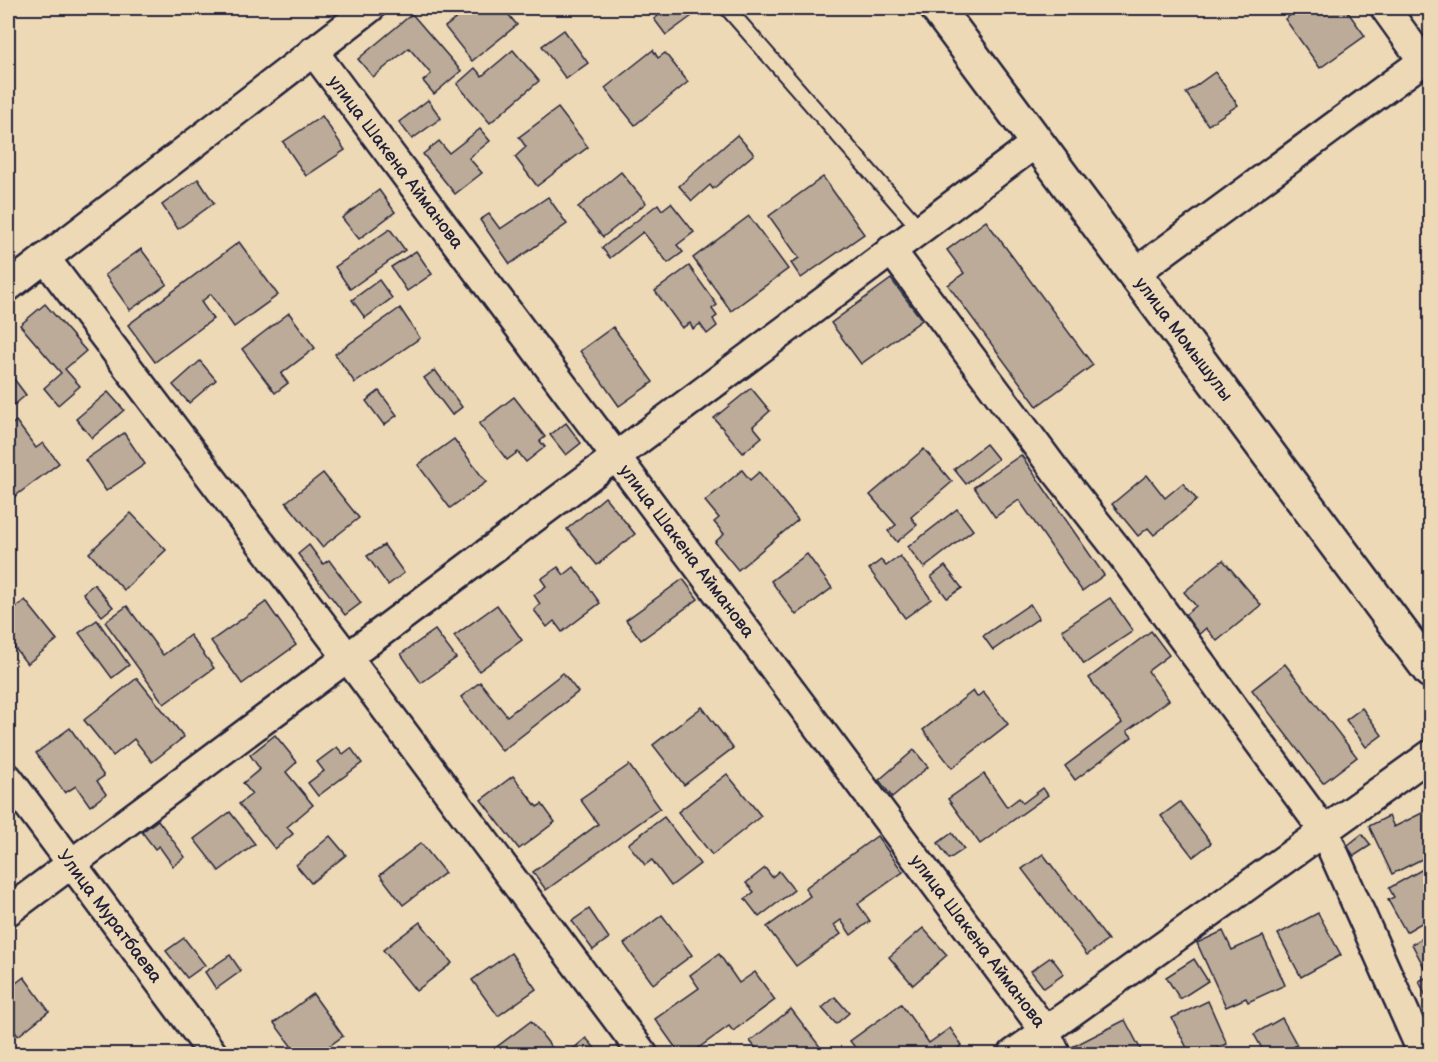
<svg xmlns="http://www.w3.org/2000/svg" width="1438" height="1062" viewBox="0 0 1438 1062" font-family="'Balsamiq Sans',sans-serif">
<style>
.building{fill:#bbab98;stroke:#22223b;stroke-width:1.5}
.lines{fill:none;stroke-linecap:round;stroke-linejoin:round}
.service-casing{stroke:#22223b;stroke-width:18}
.minor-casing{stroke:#22223b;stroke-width:33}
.tertiary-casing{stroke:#22223b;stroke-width:38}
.service{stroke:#eed9b7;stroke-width:14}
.minor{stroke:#eed9b7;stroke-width:28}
.tertiary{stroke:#eed9b7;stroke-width:33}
.labels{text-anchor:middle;stroke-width:5;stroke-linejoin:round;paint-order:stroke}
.street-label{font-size:18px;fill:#22223b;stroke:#eed9b7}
</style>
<rect width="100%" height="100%" fill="#eed9b7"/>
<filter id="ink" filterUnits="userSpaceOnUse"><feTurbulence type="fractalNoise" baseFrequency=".0167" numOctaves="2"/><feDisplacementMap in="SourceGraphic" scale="12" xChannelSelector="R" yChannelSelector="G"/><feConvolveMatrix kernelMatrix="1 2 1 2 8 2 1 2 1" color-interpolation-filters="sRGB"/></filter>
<g filter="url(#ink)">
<g class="building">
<polygon points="470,8 503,8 517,25 472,61 445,27"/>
<polygon points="669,8 685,8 692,16 666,35 654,19"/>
<polygon points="1301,8 1345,8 1365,36 1320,68 1285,19"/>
<polygon points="412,14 461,71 434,94 423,81 431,74 409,48 373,77 358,59"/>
<polygon points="564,30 588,63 566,79 542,46"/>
<polygon points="513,50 539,81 490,123 457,84 475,68 482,76"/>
<polygon points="653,50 658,58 665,53 688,82 635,125 605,88"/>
<polygon points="1215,72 1238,105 1208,125 1186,93"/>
<polygon points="428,100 441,118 412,139 399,122"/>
<polygon points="558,108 588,147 537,186 515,157 526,147 519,137"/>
<polygon points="322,116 345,150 306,176 283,142"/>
<polygon points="480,129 490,141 469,158 482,173 455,194 423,154 439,141 449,153"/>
<polygon points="737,135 754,154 713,189 710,185 692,201 679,186"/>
<polygon points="621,172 646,203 603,237 578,207"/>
<polygon points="823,177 864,234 801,278 791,263 799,258 769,216"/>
<polygon points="198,179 214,203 178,229 162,205"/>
<polygon points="379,190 395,212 359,239 342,218"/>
<polygon points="548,197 567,224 510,264 480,220 489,214 500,229"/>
<polygon points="671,203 694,232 677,245 683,252 668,263 643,232 610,258 602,248 658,204 662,210"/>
<polygon points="749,216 788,269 731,311 693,258"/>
<polygon points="986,221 1093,365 1037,406 948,285 964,273 947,250"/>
<polygon points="390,229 405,250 350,289 335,267"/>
<polygon points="239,242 278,295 234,327 211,294 201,302 213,319 155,362 128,325"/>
<polygon points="141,249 167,284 130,310 105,275"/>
<polygon points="416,251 432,274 407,291 391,267"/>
<polygon points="689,266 717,305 712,309 717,316 713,319 717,326 707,334 700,324 693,329 690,323 682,328 655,291"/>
<polygon points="891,279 922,320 861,364 831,323"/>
<polygon points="379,280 392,298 365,318 352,300"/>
<polygon points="45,304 86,351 65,369 80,386 58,405 44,388 61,373 20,325"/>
<polygon points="400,308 420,338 355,383 335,354"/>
<polygon points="289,313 315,348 281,374 288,383 275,393 242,349"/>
<polygon points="613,327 653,382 619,406 580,351"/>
<polygon points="200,361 216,380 189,403 173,385"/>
<polygon points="435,370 462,407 452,415 424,378"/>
<polygon points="8,371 26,395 8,410"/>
<polygon points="751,388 770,411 753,426 762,437 743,453 714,418"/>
<polygon points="379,391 397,415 384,425 366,401"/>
<polygon points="108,392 124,410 92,438 76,419"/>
<polygon points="514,397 545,437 540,441 545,447 526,462 518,452 507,460 479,424"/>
<polygon points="16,421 36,448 43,443 59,463 14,497 8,489 8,428"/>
<polygon points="566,423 581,443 566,455 550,435"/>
<polygon points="124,433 145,464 106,491 85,460"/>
<polygon points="454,439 486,482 450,508 418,465"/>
<polygon points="986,444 998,459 966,484 954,469"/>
<polygon points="924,449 952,482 911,517 917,525 897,542 888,531 896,525 870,495"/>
<polygon points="1021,455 1104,575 1082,591 1019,500 995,517 974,487"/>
<polygon points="742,470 750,480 759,472 798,520 738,570 715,542 724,534 714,522 719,518 705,501"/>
<polygon points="323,473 359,518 322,547 286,502"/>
<polygon points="1147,475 1165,498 1183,483 1197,500 1154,535 1148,528 1138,536 1112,504"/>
<polygon points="605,497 635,534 597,565 567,529"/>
<polygon points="957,509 973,530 924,568 908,547"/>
<polygon points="131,513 166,550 124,590 89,553"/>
<polygon points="309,545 323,564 329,560 361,603 345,615 298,554"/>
<polygon points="384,545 404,573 388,585 367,556"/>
<polygon points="807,554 832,588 796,615 771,581"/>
<polygon points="900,556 931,599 905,618 869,569 881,560 886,566"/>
<polygon points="1223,560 1261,605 1217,641 1206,628 1195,638 1180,619 1196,606 1184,592"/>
<polygon points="945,566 962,588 947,598 931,577"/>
<polygon points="558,567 564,575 574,567 600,603 562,632 554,621 547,627 534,610 540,604 534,595 546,586 541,579"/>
<polygon points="683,579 698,599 641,640 626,620"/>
<polygon points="94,584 113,607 102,616 83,593"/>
<polygon points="1110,598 1133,631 1084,664 1062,630"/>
<polygon points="25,600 57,640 27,664 8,639 8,614"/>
<polygon points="266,602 296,645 242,684 211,641"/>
<polygon points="1030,604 1039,618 993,650 983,636"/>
<polygon points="497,605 522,640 479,671 454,636"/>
<polygon points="127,606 163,655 190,635 214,668 164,704 105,622"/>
<polygon points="97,620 129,665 112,678 79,633"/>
<polygon points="435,630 456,658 421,683 401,654"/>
<polygon points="1151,631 1169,655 1148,671 1169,700 1127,731 1132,737 1075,780 1065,766 1122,723 1089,678"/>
<polygon points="1285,664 1357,757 1323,783 1252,690"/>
<polygon points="563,673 578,692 502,751 461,697 480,682 507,716"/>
<polygon points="137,678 184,737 152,762 134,739 113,756 84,720"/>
<polygon points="973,691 977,697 983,692 1008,724 952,768 923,730"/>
<polygon points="702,707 733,748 684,785 653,745"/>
<polygon points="1362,708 1382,735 1366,747 1346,720"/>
<polygon points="70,728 104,776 97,781 106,794 90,806 76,786 65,793 36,753"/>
<polygon points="275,735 297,762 286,772 313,805 287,827 293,834 275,849 239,804 252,794 243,783 260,769 250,755"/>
<polygon points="337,747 343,754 351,748 362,763 318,796 308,783 324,771 317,762"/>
<polygon points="914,750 928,767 892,797 879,780"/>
<polygon points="629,765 660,808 546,890 533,872 598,824 580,799"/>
<polygon points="727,774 761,816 712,855 678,812"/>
<polygon points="984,774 1007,807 1019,798 1023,803 1043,788 1048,795 980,844 948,799"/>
<polygon points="513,776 537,807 542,804 555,822 519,849 481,800"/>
<polygon points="1180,802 1211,843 1193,857 1161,816"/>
<polygon points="1430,809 1430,855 1392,874 1369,826 1389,816 1394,827"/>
<polygon points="230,812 255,844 219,871 194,839"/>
<polygon points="664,817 700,864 671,886 652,860 645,865 628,844"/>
<polygon points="158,820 185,857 173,866 159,846 155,849 142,832"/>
<polygon points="952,833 964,849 949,859 938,843"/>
<polygon points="1362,834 1371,845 1354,856 1347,846"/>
<polygon points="330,836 346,855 311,883 296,865"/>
<polygon points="877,836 903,872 858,904 870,921 851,935 841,920 834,925 841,934 796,966 767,927 810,896 805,888"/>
<polygon points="421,843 445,873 403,905 380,875"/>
<polygon points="1043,854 1108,940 1087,955 1022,869"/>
<polygon points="1430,865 1430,918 1406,932 1388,900 1394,897 1389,888"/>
<polygon points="765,868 772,877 779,871 794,890 759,917 745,899 754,892 746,883"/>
<polygon points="589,909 609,938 593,950 572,921"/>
<polygon points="1318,913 1341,955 1301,977 1278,934"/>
<polygon points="662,915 692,955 653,984 624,944"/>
<polygon points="420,922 452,963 416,991 383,950"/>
<polygon points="923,928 947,955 913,985 889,957"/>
<polygon points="1223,931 1232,950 1263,936 1285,985 1248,1002 1246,998 1226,1007 1197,943"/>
<polygon points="1430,934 1430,966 1425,969 1412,944"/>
<polygon points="184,938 205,965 187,978 166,951"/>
<polygon points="511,953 536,989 498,1016 472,980"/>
<polygon points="719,954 739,983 755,972 775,1000 733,1031 729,1026 690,1054 680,1054 655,1019 699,988 690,975"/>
<polygon points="230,955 241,971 216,989 205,972"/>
<polygon points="1051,957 1064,974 1044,988 1031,971"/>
<polygon points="1194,959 1208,981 1180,999 1166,977"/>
<polygon points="1430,976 1430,1006 1419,981"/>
<polygon points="24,977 49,1011 18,1036 8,1022 8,989"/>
<polygon points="313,994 343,1036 318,1054 297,1054 274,1023"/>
<polygon points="835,997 849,1013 836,1024 822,1008"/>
<polygon points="1208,1001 1227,1044 1204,1054 1190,1054 1172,1018"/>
<polygon points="901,1004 929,1043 950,1028 962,1045 950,1054 860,1054 850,1041"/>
<polygon points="791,1009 821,1048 812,1054 761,1054 750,1041"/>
<polygon points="1282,1018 1297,1045 1281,1054 1265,1054 1254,1034"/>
<polygon points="1125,1020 1143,1054 1074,1054 1070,1048"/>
<polygon points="531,1021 557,1054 498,1054 494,1049"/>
<polygon points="586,1038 600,1054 567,1054"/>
</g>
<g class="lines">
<defs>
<polyline id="service" points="727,8 920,229"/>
<g id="minor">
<polyline points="313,51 1045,1031 1056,1054"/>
<polyline points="891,250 1055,470 1121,554 1324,831 1423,1054"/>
<polyline points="45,258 347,657 643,1054"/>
<polyline points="1135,273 1423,61 1385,8"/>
<polyline points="8,287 370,8"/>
<polyline points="8,778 213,1054"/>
<polyline points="8,911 1037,142"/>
<polyline points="1013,1054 1430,755"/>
</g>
<polyline id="tertiary" points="937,8 1430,671"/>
</defs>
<use href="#service" class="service-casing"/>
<use href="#minor" class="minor-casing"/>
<use href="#tertiary" class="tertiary-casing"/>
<use href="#service" class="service"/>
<use href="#minor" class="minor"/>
<use href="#tertiary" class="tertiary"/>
</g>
</g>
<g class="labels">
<g class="street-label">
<text transform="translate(396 162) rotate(53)" y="6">улица Шакена Айманова</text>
<text transform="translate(1184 339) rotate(53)" y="6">улица Момышулы</text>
<text transform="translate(687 551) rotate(53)" y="6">улица Шакена Айманова</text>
<text transform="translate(110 916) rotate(53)" y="6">Улица Муратбаева</text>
<text transform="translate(978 941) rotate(53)" y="6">улица Шакена Айманова</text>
</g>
</g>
<rect width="1438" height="1062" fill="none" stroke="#eed9b7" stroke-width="30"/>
<rect x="15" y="15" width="1408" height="1032" fill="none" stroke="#22223b" stroke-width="2" filter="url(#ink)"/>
</svg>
